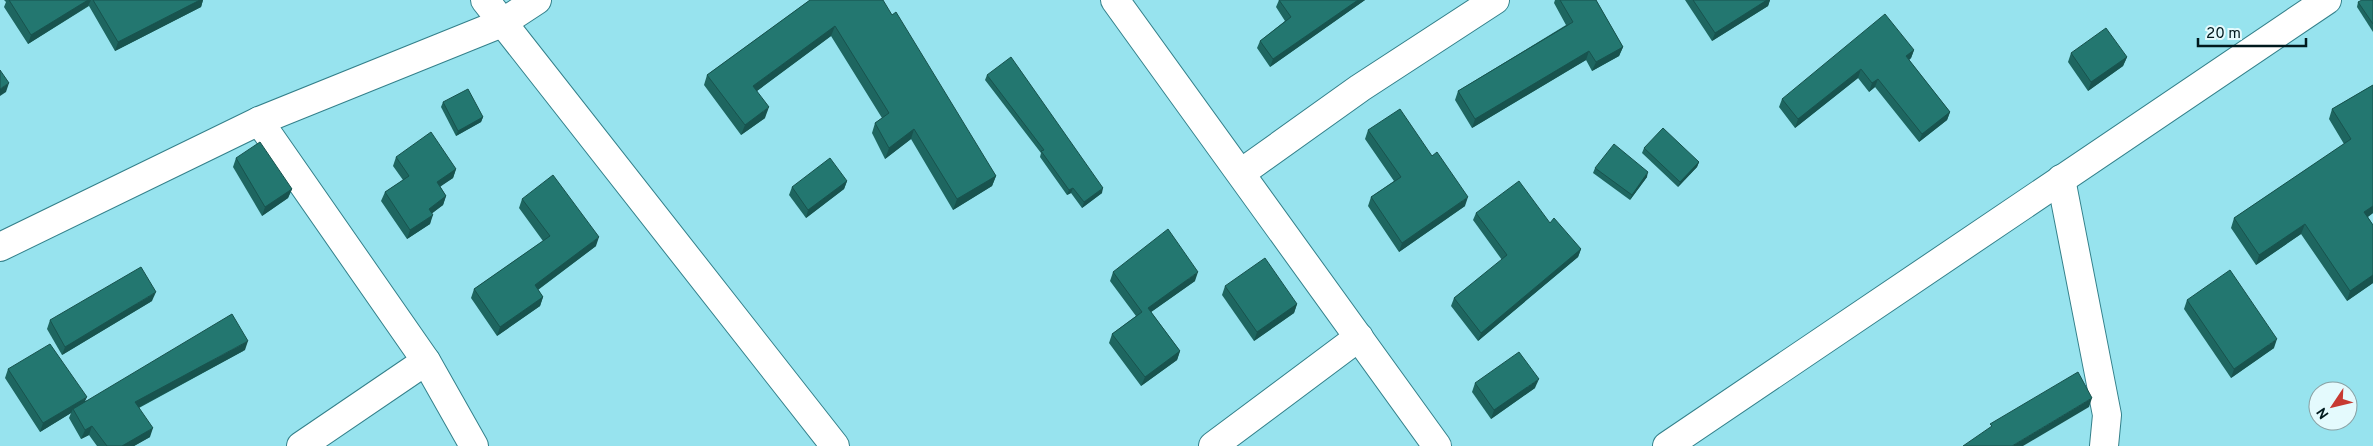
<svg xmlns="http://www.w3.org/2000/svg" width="2373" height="446" viewBox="0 0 2373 446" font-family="Overpass,sans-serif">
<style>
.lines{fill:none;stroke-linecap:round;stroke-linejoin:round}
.minor-casing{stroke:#34818b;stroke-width:30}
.minor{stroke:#fff;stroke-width:28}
.wall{fill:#1e6660}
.shaded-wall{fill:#18534e}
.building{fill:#237770;stroke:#18534e}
</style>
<rect width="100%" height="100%" fill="#97e3ee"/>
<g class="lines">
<defs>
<g id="minor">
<polyline points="485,0 835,446"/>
<polyline points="1115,0 1437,446"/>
<polyline points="259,121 426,361 474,446"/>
<polyline points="1241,173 1360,88 1495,0"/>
<polyline points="2061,179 2107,415 2104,446"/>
<polyline points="0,247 259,121 502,23 537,0"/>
<polyline points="301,446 426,361"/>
<polyline points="1213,446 1359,337"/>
<polyline points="1667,446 2327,0"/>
</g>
</defs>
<use href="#minor" class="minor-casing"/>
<use href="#minor" class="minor"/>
</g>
<g class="wall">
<polygon points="4,0 203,0 201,7 115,51 89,6 28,44 4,7 6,2"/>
<polygon points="810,0 892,15 996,176 992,186 953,210 911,139 885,159 872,133 875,123 882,118 831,36 757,91 765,118 741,135 704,85 707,75"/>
<polygon points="1279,0 1365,0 1270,67 1257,48 1260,41 1285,21 1276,7"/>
<polygon points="1555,0 1596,0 1623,47 1619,56 1592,71 1586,60 1472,128 1455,100 1458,91 1566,25 1554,3"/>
<polygon points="1685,0 1770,0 1768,6 1712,41"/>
<polygon points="2373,0 2373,32 2357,7 2358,2"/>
<polygon points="1914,50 1911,58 1909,60 1950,112 1947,120 1919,142 1875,87 1869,92 1858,78 1795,128 1779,107 1782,99"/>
<polygon points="2071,53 2127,57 2123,66 2088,91 2068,62"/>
<polygon points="987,75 1102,193 1082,208 1071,193 1067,195 1040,157 1041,153 985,80"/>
<polygon points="2373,85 2373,213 2368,217 2373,225 2373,283 2347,301 2301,234 2256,265 2231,228 2234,218 2344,144 2329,119 2332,109"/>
<polygon points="443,102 483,117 481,122 456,136 441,107"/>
<polygon points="1368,130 1465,206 1399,252 1368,206 1371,197 1394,181 1365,139"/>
<polygon points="1644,148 1699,162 1697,167 1678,187 1642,153"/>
<polygon points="396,157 456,169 453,178 440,186 446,196 443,205 432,213 430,224 407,239 381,201 385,192 403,180 393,166"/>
<polygon points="236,158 292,189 288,198 262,216 233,167"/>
<polygon points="1595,168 1647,177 1630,200 1593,173"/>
<polygon points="847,181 844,189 806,218 789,195 792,187"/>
<polygon points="522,199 596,246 538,290 543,297 540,306 497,336 471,298 474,289 543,241 519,208"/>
<polygon points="1476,213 1550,223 1581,249 1578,257 1478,341 1451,306 1454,298 1502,260 1473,220"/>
<polygon points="1113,272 1195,281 1151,312 1180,351 1177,360 1141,386 1109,343 1112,334 1136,316 1110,281"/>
<polygon points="1225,286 1297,304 1294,313 1254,341 1222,295"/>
<polygon points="2187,300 2274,348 2231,378 2184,309"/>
<polygon points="152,301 62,355 47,329 50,320"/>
<polygon points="245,350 139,408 150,437 134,446 97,446 89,435 81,439 69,418 71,413 40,432 5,378 8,369 85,401"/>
<polygon points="1475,383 1535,388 1491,419 1472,392"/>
</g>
<g class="shaded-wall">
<polygon points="88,0 91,0 88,6 28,44 31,35"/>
<polygon points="200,0 203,0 201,7 115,51 118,42"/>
<polygon points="1358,0 1365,0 1270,67 1273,59"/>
<polygon points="1767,0 1770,0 1768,6 1712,41 1715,33"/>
<polygon points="835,26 831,36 750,96 753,86"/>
<polygon points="1623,47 1619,56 1592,71 1596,62"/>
<polygon points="1914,50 1911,58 1903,65 1906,56"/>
<polygon points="1589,51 1586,60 1472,128 1475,119"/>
<polygon points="2127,57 2123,66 2088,91 2091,82"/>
<polygon points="1861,69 1858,78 1795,128 1798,119"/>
<polygon points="1878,79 1875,87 1869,92 1872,83"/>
<polygon points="9,83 6,92 0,96 0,89"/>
<polygon points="769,107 765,118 741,135 745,125"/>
<polygon points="1950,112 1947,120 1919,142 1922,134"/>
<polygon points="483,117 481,122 456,136 458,131"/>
<polygon points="914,129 911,139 885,159 889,148"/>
<polygon points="1699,162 1697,167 1678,187 1680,182"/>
<polygon points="456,169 453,178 434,191 437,182"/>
<polygon points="1648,172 1647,177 1630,200 1632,195"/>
<polygon points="996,176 992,186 953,210 957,199"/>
<polygon points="847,181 844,189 806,218 808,210"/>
<polygon points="1073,188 1071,193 1067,195 1069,190"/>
<polygon points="1103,188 1102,193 1082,208 1084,202"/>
<polygon points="292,189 288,198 262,216 265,207"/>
<polygon points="446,196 443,205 426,218 429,209"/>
<polygon points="1468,197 1465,206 1399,252 1402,243"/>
<polygon points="2373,206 2373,213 2360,222 2364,212"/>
<polygon points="433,215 430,224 407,239 410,230"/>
<polygon points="2305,224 2301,234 2256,265 2259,255"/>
<polygon points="599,237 596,246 532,294 535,285"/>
<polygon points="1581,249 1578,257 1478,341 1481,333"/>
<polygon points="1198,272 1195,281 1144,317 1148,308"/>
<polygon points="2373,275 2373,283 2347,301 2350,291"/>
<polygon points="156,292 152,301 62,355 65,347"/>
<polygon points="543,297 540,306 497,336 500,327"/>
<polygon points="1297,304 1294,313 1254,341 1257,332"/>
<polygon points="2277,339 2274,348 2231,378 2234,369"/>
<polygon points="248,341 245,350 132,411 135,402"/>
<polygon points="1180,351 1177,360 1141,386 1145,377"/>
<polygon points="1539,379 1535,388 1491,419 1494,410"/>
<polygon points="87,397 83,406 73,409 71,413 40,432 43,423"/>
<polygon points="2092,398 2089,407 2023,446 2012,446"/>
<polygon points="92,426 89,435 81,439 85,430"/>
<polygon points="153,428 150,437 134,446 122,446"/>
</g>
<g class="building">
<polygon points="9,0 88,0 31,35"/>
<polygon points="93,0 200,0 118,42"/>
<polygon points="810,0 883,0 892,15 896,12 996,176 957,199 914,129 889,148 875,123 889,113 835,26 753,86 769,107 745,125 707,75"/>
<polygon points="1279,0 1358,0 1273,59 1260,41 1291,17"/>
<polygon points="1560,0 1596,0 1623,47 1596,62 1589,51 1475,119 1458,91 1573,22"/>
<polygon points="1693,0 1767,0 1715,33"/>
<polygon points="2362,0 2373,0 2373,24 2358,2"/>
<polygon points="1885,14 1914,50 1906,56 1950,112 1922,134 1878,79 1872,83 1861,69 1798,119 1782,99"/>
<polygon points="2106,28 2127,57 2091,82 2071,53"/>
<polygon points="1011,57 1103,188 1084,202 1073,188 1069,190 1041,151 1044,150 987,75"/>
<polygon points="0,70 9,83 0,89"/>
<polygon points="2373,85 2373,206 2364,212 2373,225 2373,275 2350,291 2305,224 2259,255 2234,218 2351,139 2332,109"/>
<polygon points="468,89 483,117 458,131 443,102"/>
<polygon points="1400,109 1432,156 1437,152 1468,197 1402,243 1371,197 1401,177 1368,130"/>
<polygon points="1663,128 1699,162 1680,182 1644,148"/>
<polygon points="431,132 456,169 437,182 446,196 429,209 433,215 410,230 385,192 409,176 396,157"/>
<polygon points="260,142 292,189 265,207 236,158"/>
<polygon points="1614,144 1648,172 1632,195 1595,168"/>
<polygon points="830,158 847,181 808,210 792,187"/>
<polygon points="553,175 599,237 535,285 543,297 500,327 474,289 550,236 522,199"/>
<polygon points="1519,181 1550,223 1554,218 1581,249 1481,333 1454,298 1507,255 1476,213"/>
<polygon points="1168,229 1198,272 1148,308 1180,351 1145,377 1112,334 1142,312 1113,272"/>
<polygon points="1265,258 1297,304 1257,332 1225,286"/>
<polygon points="141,267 156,292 65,347 50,320"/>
<polygon points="2230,270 2277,339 2234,369 2187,300"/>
<polygon points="232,314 248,341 135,402 153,428 122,446 107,446 92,426 85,430 73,409"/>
<polygon points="50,344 87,397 43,423 8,369"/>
<polygon points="1519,352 1539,379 1494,410 1475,383"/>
<polygon points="2078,372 2092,398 2012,446 1963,446 1992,426 1990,424"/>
</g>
<g transform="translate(2333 406) rotate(235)"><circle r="24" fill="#e4fafd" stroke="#89a0a3"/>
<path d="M0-4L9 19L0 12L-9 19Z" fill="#c73931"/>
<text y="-8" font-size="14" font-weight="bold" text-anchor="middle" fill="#00191d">N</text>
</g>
<path d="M2198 38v8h108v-8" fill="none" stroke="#00191d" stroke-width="2.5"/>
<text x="2206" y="38" font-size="15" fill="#00191d" stroke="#e4fafd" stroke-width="4" paint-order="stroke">20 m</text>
</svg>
